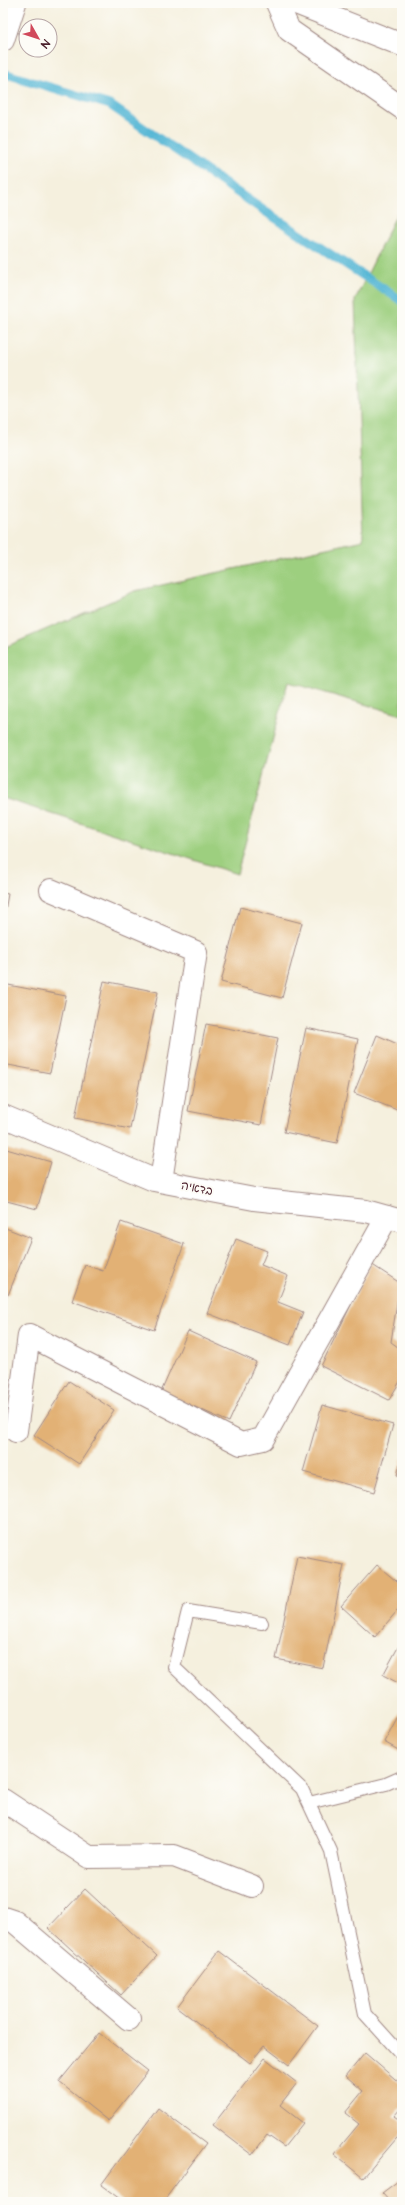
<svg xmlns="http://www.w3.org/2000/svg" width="405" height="2205" viewBox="0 0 405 2205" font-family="'Architects Daughter','Playpen Sans Hebrew',sans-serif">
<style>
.green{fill:#9dcf7f;stroke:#747755}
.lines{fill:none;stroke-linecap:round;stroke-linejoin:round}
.stream{stroke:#57b7d5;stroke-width:9}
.building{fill:#e2b174}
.lane-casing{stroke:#a08884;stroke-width:14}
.street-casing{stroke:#a08884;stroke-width:24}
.secondary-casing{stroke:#a08884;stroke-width:24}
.lane{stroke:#fff;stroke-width:12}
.street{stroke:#fff;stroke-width:22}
.secondary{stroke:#fff;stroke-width:22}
.labels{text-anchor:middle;stroke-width:4;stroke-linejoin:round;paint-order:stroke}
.street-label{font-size:12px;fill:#4a1f2b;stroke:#fdfcf7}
</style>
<rect width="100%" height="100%" fill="#fdfcf7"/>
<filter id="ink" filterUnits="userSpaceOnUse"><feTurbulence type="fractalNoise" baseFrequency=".025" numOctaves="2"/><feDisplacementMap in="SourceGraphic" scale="8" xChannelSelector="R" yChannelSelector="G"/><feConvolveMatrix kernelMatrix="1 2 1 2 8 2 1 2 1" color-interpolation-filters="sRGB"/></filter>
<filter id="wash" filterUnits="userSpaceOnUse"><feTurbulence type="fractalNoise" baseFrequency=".012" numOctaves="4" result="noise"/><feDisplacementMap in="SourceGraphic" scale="16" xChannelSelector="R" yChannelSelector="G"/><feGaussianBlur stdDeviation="0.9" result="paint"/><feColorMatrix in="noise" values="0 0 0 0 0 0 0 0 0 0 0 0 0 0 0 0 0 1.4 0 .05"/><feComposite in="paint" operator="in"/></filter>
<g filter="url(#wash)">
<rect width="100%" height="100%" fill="#f5f0de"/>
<polygon class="green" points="402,203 402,715 288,682 237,874 3,798 3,648 135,591 363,540 355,300"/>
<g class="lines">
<polyline class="stream" points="3,73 110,105 263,210 402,301"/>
</g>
<g id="blocks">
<g class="building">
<polygon points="3,893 8,894 4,917 3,917"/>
<polygon points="240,907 302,923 282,998 221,982"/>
<polygon points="104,981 158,992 130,1129 75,1118"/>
<polygon points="3,984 66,996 50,1073 3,1064"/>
<polygon points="206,1024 278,1038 261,1125 188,1111"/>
<polygon points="306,1028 358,1039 337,1143 284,1132"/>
<polygon points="377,1035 402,1046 402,1112 354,1093"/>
<polygon points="3,1148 51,1162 37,1209 3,1200"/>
<polygon points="121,1222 184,1244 154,1330 72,1301 85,1265 103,1271"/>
<polygon points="3,1227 31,1238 8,1295 3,1293"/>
<polygon points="236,1239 267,1251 261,1265 288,1276 278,1302 303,1312 290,1345 207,1313"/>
<polygon points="371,1264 400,1283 391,1342 402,1350 402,1378 389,1400 321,1366"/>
<polygon points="188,1331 256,1362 229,1422 161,1392"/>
<polygon points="69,1381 114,1410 79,1464 34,1435"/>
<polygon points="322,1405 393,1425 374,1492 303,1472"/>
<polygon points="402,1458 402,1476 397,1475"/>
<polygon points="297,1556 344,1565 323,1668 276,1659"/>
<polygon points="377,1565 402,1586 402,1605 375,1637 341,1606"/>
<polygon points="402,1640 402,1685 383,1675"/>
<polygon points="402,1709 402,1752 384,1742"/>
<polygon points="85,1889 157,1956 121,1995 48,1928"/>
<polygon points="219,1951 318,2026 289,2065 264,2046 250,2063 177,2007"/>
<polygon points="99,2033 148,2071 108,2121 59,2082"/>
<polygon points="365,2053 402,2085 402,2107 394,2116 402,2122 402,2132 363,2178 334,2154 359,2124 345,2113 363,2091 346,2076"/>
<polygon points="265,2058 297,2083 280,2105 303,2123 284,2147 267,2135 252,2155 213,2125"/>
<polygon points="158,2108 206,2144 163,2202 124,2202 101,2185"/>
<polygon points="402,2178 402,2202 390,2202 382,2193"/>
</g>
</g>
</g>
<g filter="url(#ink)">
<use href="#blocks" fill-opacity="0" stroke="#a08884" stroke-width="1"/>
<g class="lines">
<defs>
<g id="lane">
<polyline points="262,1623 188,1611 174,1667 302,1789 331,1851 365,2014 402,2055"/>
<polyline points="309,1803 386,1784 402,1777"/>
</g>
<g id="street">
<polyline points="277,3 289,30 402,108"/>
<polyline points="296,3 402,45"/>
<polyline points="51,890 196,952 161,1181"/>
<polyline points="16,1431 29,1335 241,1444 263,1439 387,1217"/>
<polyline points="3,1800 89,1857 174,1856 252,1886"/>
<polyline points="3,1918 15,1922 129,2019"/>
</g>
<g id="secondary">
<polyline points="3,40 15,3"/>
<polyline points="3,1116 154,1180 254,1199 366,1211 402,1221"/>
</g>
</defs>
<use href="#lane" class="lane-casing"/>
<use href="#street" class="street-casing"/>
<use href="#secondary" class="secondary-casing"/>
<use href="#lane" class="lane"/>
<use href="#street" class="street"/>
<use href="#secondary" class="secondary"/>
</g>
</g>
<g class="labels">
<g class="street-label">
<text transform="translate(197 1188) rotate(11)" y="4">בדאיה</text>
</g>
</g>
<rect width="405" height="2205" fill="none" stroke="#fdfcf7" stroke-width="16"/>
<g transform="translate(38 38) rotate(129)"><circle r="19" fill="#fdfcf7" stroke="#b5a4a5"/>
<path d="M0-3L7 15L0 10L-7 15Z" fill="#d1495b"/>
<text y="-6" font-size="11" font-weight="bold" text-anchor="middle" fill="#4a1f2b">N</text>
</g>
</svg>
